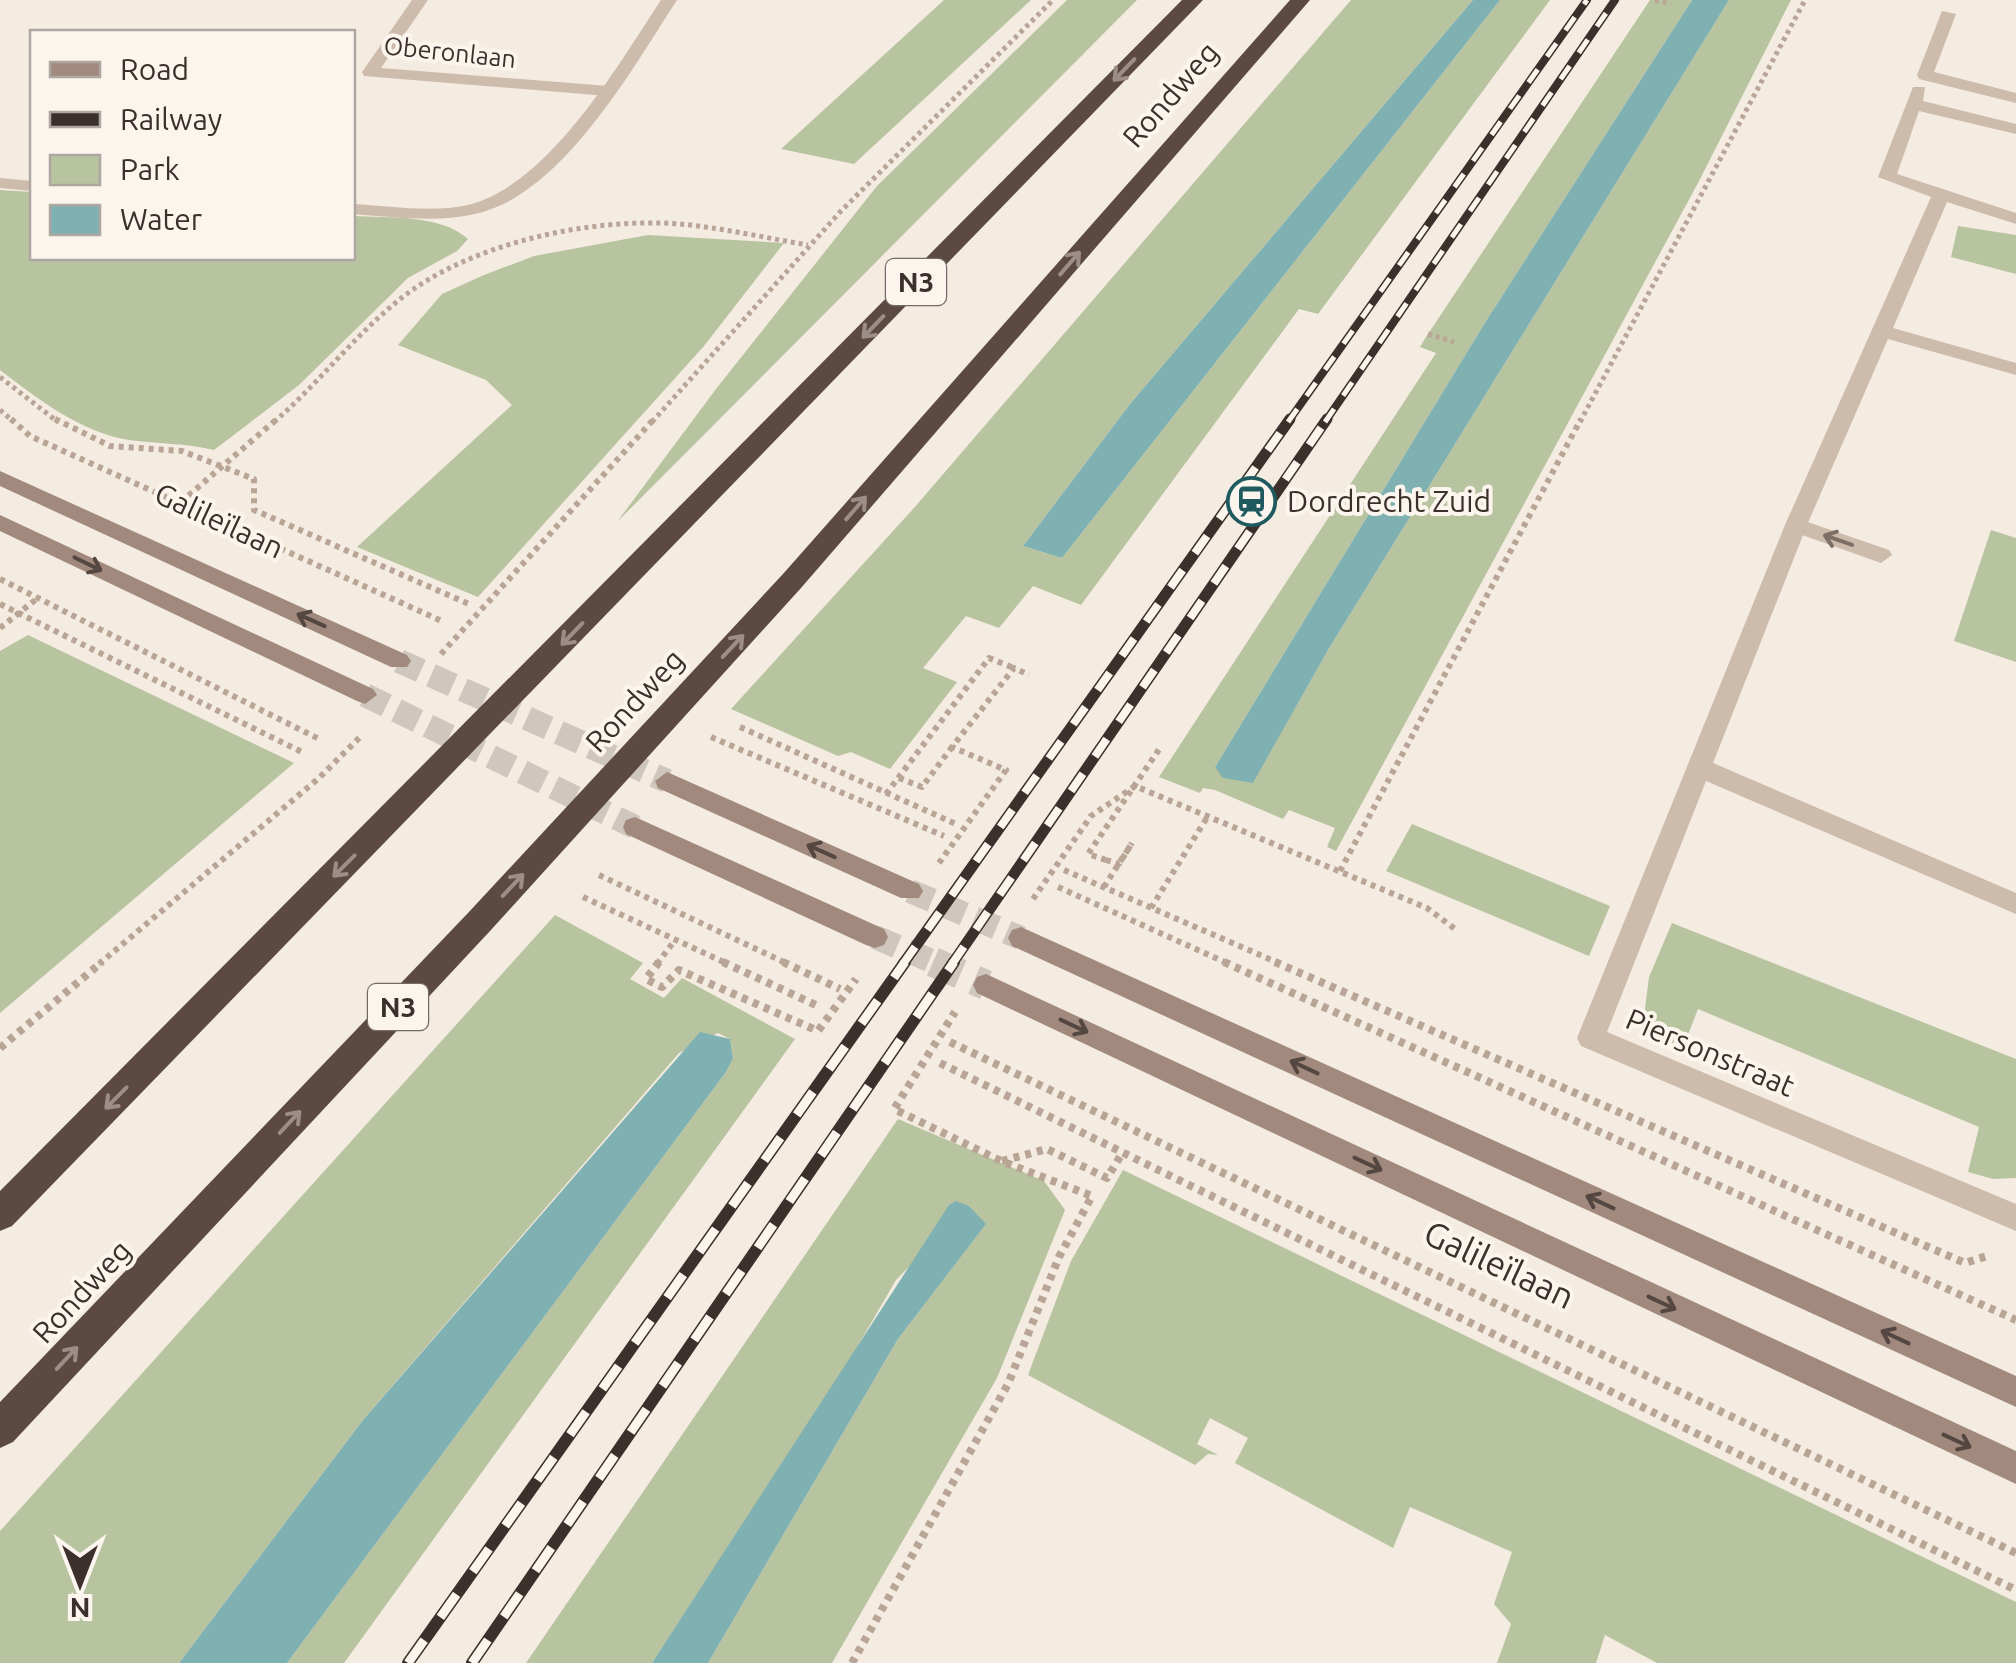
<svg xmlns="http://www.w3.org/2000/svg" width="2016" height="1663" viewBox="0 0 2016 1663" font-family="Ubuntu,sans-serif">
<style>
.green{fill:#b8c4a0}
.water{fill:#7fb0b2}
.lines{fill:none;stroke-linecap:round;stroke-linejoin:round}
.secondary-tunnel-far1{stroke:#cfc6bd;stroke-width:24;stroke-dasharray:24 11;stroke-linecap:butt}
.secondary-tunnel{stroke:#cfc6bd;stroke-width:30;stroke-dasharray:30 15;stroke-linecap:butt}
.path-far2{stroke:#b9a596;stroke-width:5;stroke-dasharray:4 4;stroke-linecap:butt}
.path-far1{stroke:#b9a596;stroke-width:6;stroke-dasharray:5 5;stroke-linecap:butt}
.path{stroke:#b9a596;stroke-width:8;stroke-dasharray:6 6;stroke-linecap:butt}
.lane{fill:#cdbbac;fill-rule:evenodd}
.street{fill:#cdbbac;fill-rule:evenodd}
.secondary{fill:#a18a7d;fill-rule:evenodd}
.highway{fill:#5c4a42;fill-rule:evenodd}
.rail-far2-casing{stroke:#3b302b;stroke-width:8}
.rail-far1-casing{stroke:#3b302b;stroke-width:11}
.rail-casing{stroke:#3b302b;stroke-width:12}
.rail-far2{stroke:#fbf5ee;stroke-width:5;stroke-dasharray:16;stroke-linecap:butt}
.rail-far1{stroke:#fbf5ee;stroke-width:8;stroke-dasharray:21;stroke-linecap:butt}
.rail{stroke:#fbf5ee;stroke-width:9;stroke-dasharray:28;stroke-linecap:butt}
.path-bridge{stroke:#b9a596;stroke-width:6;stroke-dasharray:5 5;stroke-linecap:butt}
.oneway{stroke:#9c8e87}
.oneway2{stroke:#7d6f65}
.oneway3{stroke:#544640}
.labels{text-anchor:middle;stroke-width:8;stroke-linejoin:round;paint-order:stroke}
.far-street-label{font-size:25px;fill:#3b302b;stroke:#fbf5ee}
.shield{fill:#fbf5ee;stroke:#756b66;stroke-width:2.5}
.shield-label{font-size:28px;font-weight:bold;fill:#3b302b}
.street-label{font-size:30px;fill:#3b302b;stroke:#fbf5ee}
.poi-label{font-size:30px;fill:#3b302b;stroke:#fbf5ee;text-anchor:start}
.near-street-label{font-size:35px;fill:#3b302b;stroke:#fbf5ee}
</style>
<rect width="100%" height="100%" fill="#f4ebe1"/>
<g class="green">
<polygon points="944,0 1031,0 854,164 781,149"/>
<polygon points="1067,0 1137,0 617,522 716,389 877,186"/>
<polygon points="1351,0 1473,0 1130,404 1023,546 1062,558 1500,0 1550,0 1318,314 1299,309 1081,605 1033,586 999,628 966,616 923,668 957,682 890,769 851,752 838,756 731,709 914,508"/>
<polygon points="1650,0 1692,0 1486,321 1215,767 1253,782 1328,650 1729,0 1791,0 1698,183 1336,851 1327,847 1335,828 1289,810 1283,819 1215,790 1203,788 1200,793 1159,777 1436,353 1420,347 1426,337"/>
<path d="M0,190L32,192V258H352L353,216C387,218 441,214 468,239L457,251L408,278L299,385L214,450C185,443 158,444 129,440C80,432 38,399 0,370Z"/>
<polygon points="1958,226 2016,235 2016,274 1951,257"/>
<polygon points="648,235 784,243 704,346 478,597 357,547 512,405 486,380 398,345 442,294 484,275 534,256"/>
<polygon points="1991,530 2016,538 2016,662 1954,641"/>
<polygon points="28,635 294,763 0,1013 0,651"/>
<polygon points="1412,824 1610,906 1589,956 1386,871"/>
<polygon points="555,915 643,963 630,979 664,998 682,978 795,1039 344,1663 287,1663 726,1072 733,1057 730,1039 718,1033 679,1053 363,1420 179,1663 0,1663 0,1531"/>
<polygon points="1672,923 2016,1059 2016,1178 1993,1179 1968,1172 1979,1127 1698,1009 1682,1050 1657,1033 1644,1016 1649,977"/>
<polygon points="898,1119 1044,1181 1065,1210 997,1378 832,1663 708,1663 898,1339 985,1225 969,1206 896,1280 845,1368 652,1663 526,1663"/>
<polygon points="1123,1170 2016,1602 2016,1663 1657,1663 1605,1635 1596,1663 1497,1663 1511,1624 1494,1604 1512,1552 1410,1507 1393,1548 1235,1463 1248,1438 1210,1418 1197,1444 1218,1455 1208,1454 1195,1465 1028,1375 1071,1261"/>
</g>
<g class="water">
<polygon points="1473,0 1500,0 1062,558 1023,546 1130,404"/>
<polygon points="1692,0 1729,0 1328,650 1253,783 1223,778 1215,767 1486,321"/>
<polygon points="700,1032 730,1039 733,1058 726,1072 287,1663 179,1663 363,1420"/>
<polygon points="956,1201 969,1206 986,1224 898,1339 708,1663 652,1663 949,1205"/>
</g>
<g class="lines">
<g class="secondary-tunnel-far1">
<polyline points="399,661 667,781"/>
<polyline points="365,695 635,827"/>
<polyline points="910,891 1021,938"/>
<polyline points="875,937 939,964"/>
</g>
<polyline class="secondary-tunnel" points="933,962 986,985"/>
<g class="path-far2">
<polyline points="1655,0 1671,4"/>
<polyline points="1428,334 1454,342"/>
<polyline points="0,377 58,422"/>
<polyline points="0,410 14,422"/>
<path d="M274,422C318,384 354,336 399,300C469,243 591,217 680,224C723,228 766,238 808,245"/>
<polyline points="652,422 841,211 1053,0"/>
<polyline points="1580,422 1805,0"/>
</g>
<g class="path-far1">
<polyline points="11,419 30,436 444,622"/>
<polyline points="55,419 110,446 182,451 254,479 254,510 469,604"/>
<polyline points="181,502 277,419"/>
<polyline points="0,579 319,739"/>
<polyline points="0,604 304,753"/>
<polyline points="0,628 39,597"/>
<polyline points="441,654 654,419"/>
<polyline points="740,727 956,824"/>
<polyline points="711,737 944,836"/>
<polyline points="899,778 922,787 952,747"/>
<polyline points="886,794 989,658 1014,668"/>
<polyline points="1106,860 1088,854 1160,748"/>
<polyline points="939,863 1006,770 952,747 1014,668 1029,675"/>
<polyline points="1064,870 1281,964"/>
<polyline points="1340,871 1581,419"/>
<polyline points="599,875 788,964"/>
<polyline points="1058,887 1229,964"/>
<polyline points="1104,887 1132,843"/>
<polyline points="583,897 728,964"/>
<polyline points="1033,899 1091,816 1135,786 1427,908 1455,929"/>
<polyline points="1151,908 1208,816"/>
<polyline points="99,964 319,778 362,735"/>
<polyline points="657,964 675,940"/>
</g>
<g class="path">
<polyline points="659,962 646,979 662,987 679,970 818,1031 856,979"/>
<polyline points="723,962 818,1006"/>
<polyline points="783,962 840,989"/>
<polyline points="1224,962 2016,1320"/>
<polyline points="1275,962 1965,1263 1987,1256"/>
<polyline points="950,1042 2016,1553"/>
<polyline points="0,1048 102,962"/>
<polyline points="940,1063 2016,1590"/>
<polyline points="1002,1161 1047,1149 1107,1178 1123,1152"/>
<polyline points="852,1663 1008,1384 1059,1257 1092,1196 1001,1161 894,1109 955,1012"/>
</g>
<g class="lane">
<polygon points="412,0 428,0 381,68 608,86 616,91 608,96 364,76 362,72"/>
<polygon points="1796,518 1889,550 1892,555 1881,563 1788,530 1785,525 1788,520"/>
</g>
<g class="street">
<path d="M661,0H677C632,69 561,196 475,214C435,223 393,217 352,214V204C390,206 431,213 468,205C548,186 619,64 661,0Z"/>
<polygon points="1942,11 1956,14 1934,72 2016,93 2016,103 1919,79 1917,75"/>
<polygon points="1913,87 1925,87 1923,101 2016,124 2016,134 1919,111 1897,174 2016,213 2016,224 1947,202 1893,328 2016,363 2016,375 1888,339 1807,525 1713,763 2016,893 2016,914 1706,781 1607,1032 2016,1204 2016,1231 1581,1046 1577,1038 1785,525 1931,197 1878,177"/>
<polygon points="0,178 32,181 32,191 0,188"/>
</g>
<g class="secondary">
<polygon points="0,471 407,655 411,661 407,667 391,667 0,486"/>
<polygon points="0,515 373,689 377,695 365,704 357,701 0,531"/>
<polygon points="667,772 919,884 923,891 919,898 901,898 658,788 655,781"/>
<polygon points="635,817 884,929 888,937 884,945 875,948 866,945 626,834 623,827 626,820"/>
<polygon points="1021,927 2016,1376 2016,1407 1012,946 1008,938 1012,930"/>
<polygon points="986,974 2016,1451 2016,1484 977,993 973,985 977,977"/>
</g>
<g class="highway">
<polygon points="1182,0 1203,0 12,1226 0,1231 0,1191"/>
<polygon points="1290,0 1310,0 801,588 490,931 13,1442 0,1448 0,1402 468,913 783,574"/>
</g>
<defs>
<g id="rail-far2">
<polyline points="1288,422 1587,0"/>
<polyline points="1325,422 1615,0"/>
</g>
<g id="rail-far1">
<polyline points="903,964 1290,419"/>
<polyline points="952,964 1327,419"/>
</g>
<g id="rail">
<polyline points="408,1663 905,962"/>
<polyline points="472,1663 954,962"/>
</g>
</defs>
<use href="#rail-far2" class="rail-far2-casing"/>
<use href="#rail-far1" class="rail-far1-casing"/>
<use href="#rail" class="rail-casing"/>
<use href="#rail-far2" class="rail-far2"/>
<use href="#rail-far1" class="rail-far1"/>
<use href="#rail" class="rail"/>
<polyline class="path-bridge" points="1106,860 1119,864 1132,843"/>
</g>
<defs><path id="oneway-shaft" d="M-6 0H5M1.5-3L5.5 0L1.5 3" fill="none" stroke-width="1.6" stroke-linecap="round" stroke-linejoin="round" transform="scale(2.5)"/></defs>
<g class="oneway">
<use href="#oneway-shaft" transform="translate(1124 70) rotate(134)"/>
<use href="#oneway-shaft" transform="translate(1070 263) rotate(-49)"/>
<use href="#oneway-shaft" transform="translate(873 327) rotate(134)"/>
<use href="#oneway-shaft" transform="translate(856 508) rotate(-49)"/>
<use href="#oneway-shaft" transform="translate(572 634) rotate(134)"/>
<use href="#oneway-shaft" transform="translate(733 646) rotate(-47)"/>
<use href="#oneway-shaft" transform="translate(344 866) rotate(135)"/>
<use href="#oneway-shaft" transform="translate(513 885) rotate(-47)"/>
<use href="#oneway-shaft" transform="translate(116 1098) rotate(135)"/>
<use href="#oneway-shaft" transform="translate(290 1122) rotate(-47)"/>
<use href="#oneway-shaft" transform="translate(67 1358) rotate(-47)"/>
</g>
<use class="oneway2" href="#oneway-shaft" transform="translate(1838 540) rotate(-161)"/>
<g class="oneway3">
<use href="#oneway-shaft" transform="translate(88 564) rotate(26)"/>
<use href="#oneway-shaft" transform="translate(311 620) rotate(-156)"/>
<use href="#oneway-shaft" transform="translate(821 851) rotate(-156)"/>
<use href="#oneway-shaft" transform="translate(1074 1026) rotate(25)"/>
<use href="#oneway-shaft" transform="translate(1304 1067) rotate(-155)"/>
<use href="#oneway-shaft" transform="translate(1368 1164) rotate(25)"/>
<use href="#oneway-shaft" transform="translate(1600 1202) rotate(-155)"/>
<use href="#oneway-shaft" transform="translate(1662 1303) rotate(25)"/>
<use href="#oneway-shaft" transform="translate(1895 1337) rotate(-155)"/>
<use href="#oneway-shaft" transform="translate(1957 1441) rotate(25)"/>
</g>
<defs>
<symbol id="station-ring" viewBox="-11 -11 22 22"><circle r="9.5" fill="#fbf5ee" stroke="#1f5a5e" stroke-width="1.5"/><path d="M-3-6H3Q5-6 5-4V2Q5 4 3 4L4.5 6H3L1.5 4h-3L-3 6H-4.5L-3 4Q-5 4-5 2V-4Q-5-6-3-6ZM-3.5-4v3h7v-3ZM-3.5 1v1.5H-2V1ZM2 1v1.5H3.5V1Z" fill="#1f5a5e"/></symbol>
</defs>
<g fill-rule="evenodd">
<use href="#station-ring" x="1224" y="474" width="55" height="55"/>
</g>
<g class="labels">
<g class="far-street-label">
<text transform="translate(450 52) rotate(6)" y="9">Oberonlaan</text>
</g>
<g class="shield">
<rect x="886" y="259" width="60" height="46" rx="8"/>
<rect x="368" y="984" width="60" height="46" rx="8"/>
</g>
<g class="shield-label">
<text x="916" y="292">N3</text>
<text x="398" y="1017">N3</text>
</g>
<g class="street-label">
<text transform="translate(1171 95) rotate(-49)" y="10">Rondweg</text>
<text transform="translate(219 521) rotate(25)" y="10">Galileïlaan</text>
<text transform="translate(635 701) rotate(-47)" y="10">Rondweg</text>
<text transform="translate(1710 1053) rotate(23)" y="10">Piersonstraat</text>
<text transform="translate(82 1292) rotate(-47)" y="10">Rondweg</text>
</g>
<g class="poi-label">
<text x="1287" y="512">Dordrecht Zuid</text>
</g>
<g class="near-street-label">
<text transform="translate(1499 1265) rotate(25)" y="12">Galileïlaan</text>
</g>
</g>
<rect x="30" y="30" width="325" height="230" fill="#fbf5ee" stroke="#aea6a0" stroke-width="2.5"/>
<rect x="50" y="62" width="50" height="15" fill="#a18a7d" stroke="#aea6a0" stroke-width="2.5"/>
<text x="120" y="80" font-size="30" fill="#3b302b">Road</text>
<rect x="50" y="112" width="50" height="15" fill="#3b302b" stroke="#aea6a0" stroke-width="2.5"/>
<text x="120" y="130" font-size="30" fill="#3b302b">Railway</text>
<rect x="50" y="155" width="50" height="30" fill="#b8c4a0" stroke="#aea6a0" stroke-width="2.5"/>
<text x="120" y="180" font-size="30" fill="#3b302b">Park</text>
<rect x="50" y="205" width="50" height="30" fill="#7fb0b2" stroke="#aea6a0" stroke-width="2.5"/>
<text x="120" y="230" font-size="30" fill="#3b302b">Water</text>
<g transform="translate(80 1583) rotate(180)" stroke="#fbf5ee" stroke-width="8" paint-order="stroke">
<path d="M0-8L18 38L0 25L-18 38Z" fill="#3b302b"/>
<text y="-15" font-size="28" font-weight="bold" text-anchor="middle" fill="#3b302b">N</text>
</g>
</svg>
